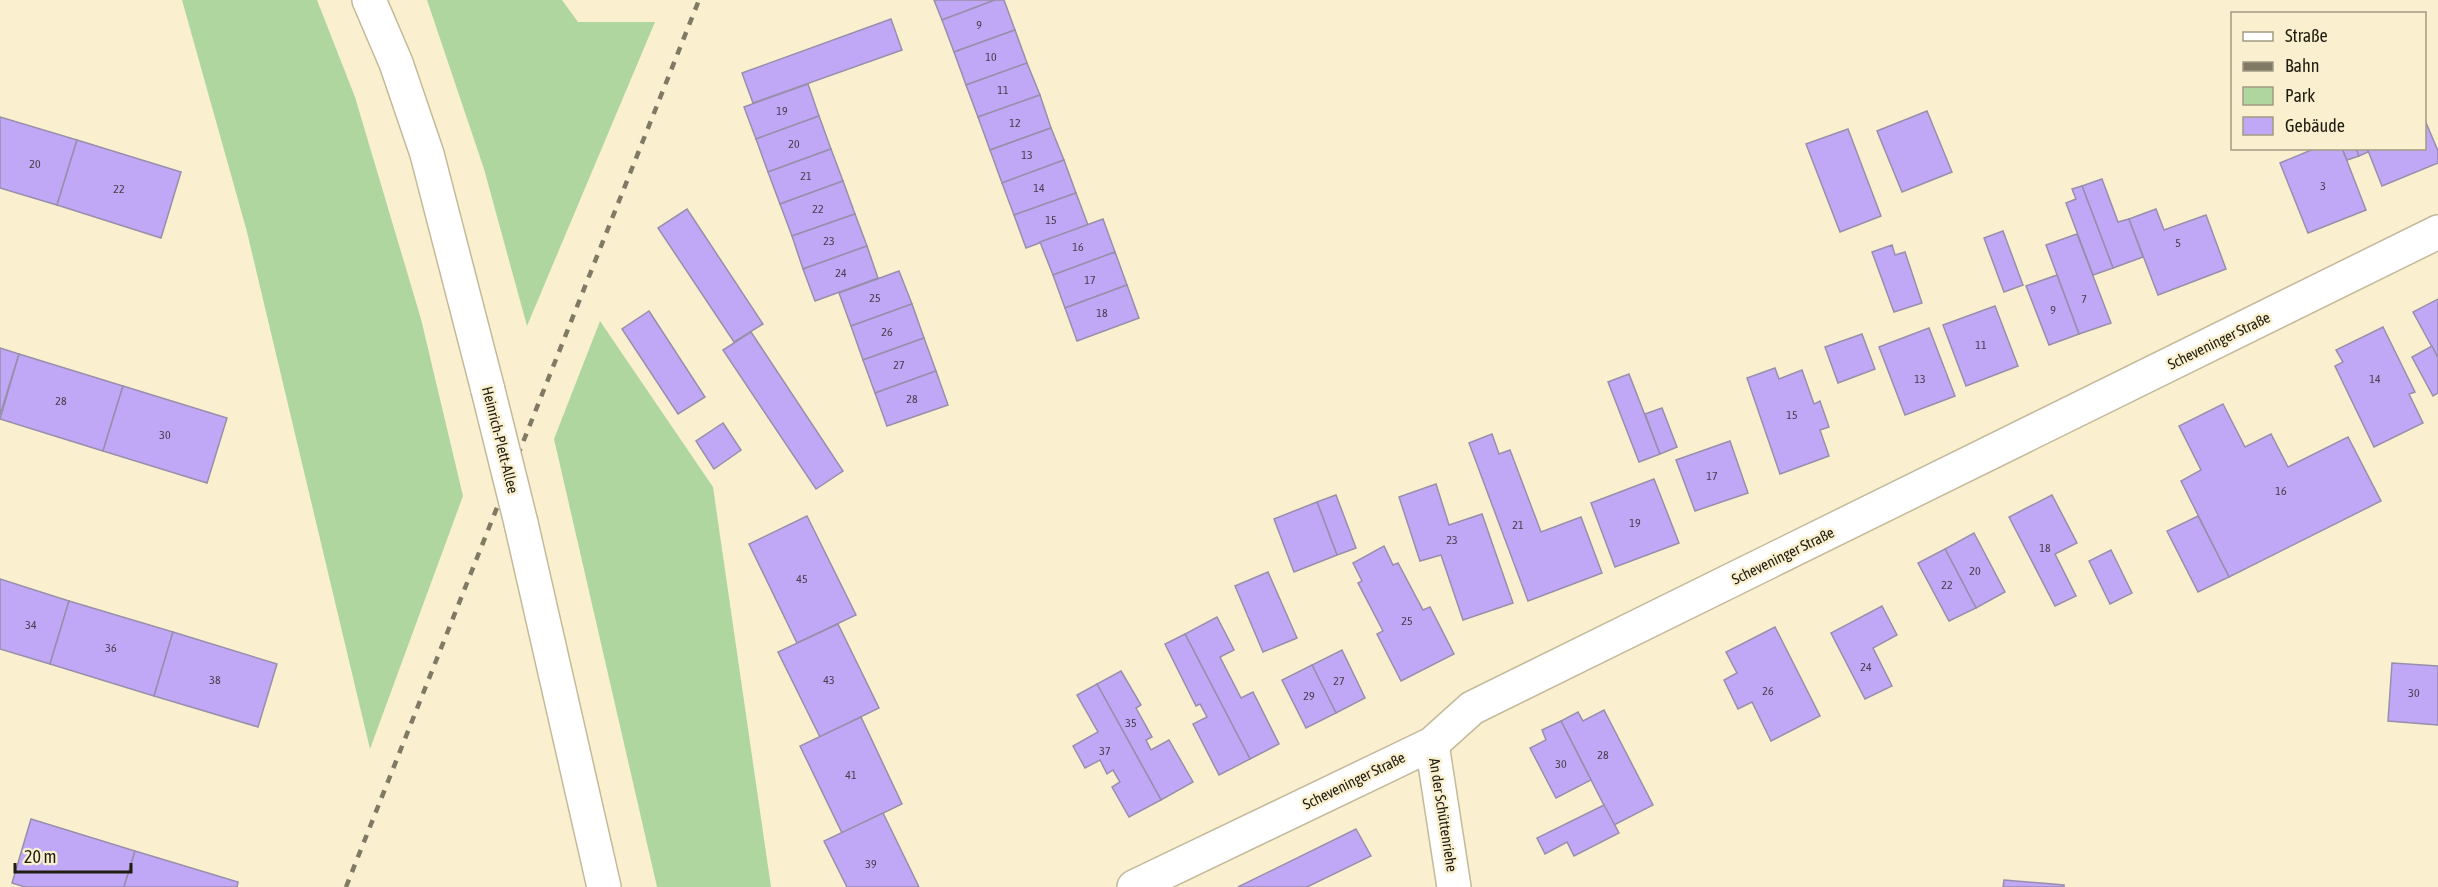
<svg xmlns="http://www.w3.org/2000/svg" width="2438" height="887" viewBox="0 0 2438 887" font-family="'Asap Condensed',sans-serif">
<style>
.green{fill:#b0d6a0}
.building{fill:#c1a8f7;stroke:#978fab;stroke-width:1.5}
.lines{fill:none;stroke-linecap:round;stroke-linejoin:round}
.minor-casing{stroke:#c3b99b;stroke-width:36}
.secondary-casing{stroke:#c3b99b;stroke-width:36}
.minor{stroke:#fff;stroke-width:33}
.secondary{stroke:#fff;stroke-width:33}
.rail{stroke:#807a65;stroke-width:4.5;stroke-dasharray:8 8;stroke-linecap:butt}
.secondary-bridge-casing{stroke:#c3b99b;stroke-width:36;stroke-linecap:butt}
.secondary-bridge{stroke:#fff;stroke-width:33}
.labels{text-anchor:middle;stroke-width:5;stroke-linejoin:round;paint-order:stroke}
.number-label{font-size:12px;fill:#483f4a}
.street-label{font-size:15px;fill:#1f1c10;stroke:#faf0d0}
</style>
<rect width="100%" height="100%" fill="#faf0d0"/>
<g class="green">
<polygon points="182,0 317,0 355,97 421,319 463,496 370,749 247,232"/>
<polygon points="427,0 562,0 578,22 655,22 527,326 484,169"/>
<polygon points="600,321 713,487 771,887 657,887 554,439"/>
</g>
<g class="building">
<polygon points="934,0 995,0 942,20"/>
<polygon points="995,0 1004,0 1015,30 954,52 942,20"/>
<polygon points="891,19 902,50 753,103 742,73"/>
<polygon points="1015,30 1027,63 966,85 954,52"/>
<polygon points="1027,63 1040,95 978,117 966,85"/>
<polygon points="808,84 819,116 756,139 744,107"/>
<polygon points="1040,95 1051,128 990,150 978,117"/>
<polygon points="1927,111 1952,172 1902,192 1877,131"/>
<polygon points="819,116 831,149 768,172 756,139"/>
<polygon points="0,117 77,140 57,205 0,188"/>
<polygon points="2424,118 2438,151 2438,163 2382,186 2367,148 2424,148"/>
<polygon points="1051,128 1064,160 1002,183 990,150"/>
<polygon points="1848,129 1881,216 1840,232 1806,144"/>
<polygon points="77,140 181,172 161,238 57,205"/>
<polygon points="2316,148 2342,148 2366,210 2308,233 2280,163"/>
<polygon points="2342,148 2356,148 2359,156 2347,160"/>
<polygon points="2356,148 2367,148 2368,152 2359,156"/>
<polygon points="831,149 843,181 780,204 768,172"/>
<polygon points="1064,160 1076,193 1014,215 1002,183"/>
<polygon points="2102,179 2118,222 2129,219 2143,257 2113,268 2082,186"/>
<polygon points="843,181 855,214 792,236 780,204"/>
<polygon points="2082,186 2113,268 2093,275 2066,203 2076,199 2072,189"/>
<polygon points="1076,193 1088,225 1026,248 1014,215"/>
<polygon points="687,209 763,324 734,342 658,228"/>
<polygon points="2156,209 2164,230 2206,215 2226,269 2158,295 2129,219"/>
<polygon points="855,214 867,246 803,269 792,236"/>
<polygon points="1103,219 1115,252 1053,275 1040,242"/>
<polygon points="2003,231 2023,285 2004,292 1984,238"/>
<polygon points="2077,234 2111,323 2079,334 2046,245"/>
<polygon points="1892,245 1895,255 1905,252 1922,303 1894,312 1872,252"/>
<polygon points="867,246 878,278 815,301 803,269"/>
<polygon points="1115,252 1127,285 1065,308 1053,275"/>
<polygon points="899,271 912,304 851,326 839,293"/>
<polygon points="2057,275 2079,334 2049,345 2026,286"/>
<polygon points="1127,285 1139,318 1077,341 1065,308"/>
<polygon points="2438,299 2438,358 2413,312"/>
<polygon points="912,304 924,338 863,360 851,326"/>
<polygon points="1995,306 2018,366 1966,386 1943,325"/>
<polygon points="649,311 705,397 678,414 622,329"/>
<polygon points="2383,327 2415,392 2409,394 2423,423 2374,447 2335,366 2343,362 2336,350"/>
<polygon points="1929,328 1955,396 1905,415 1879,347"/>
<polygon points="751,332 843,471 816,489 723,350"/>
<polygon points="1862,334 1875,369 1838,383 1825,347"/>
<polygon points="924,338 936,371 875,393 863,360"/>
<polygon points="2432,346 2438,358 2438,393 2433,396 2412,357"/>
<polygon points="0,348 19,354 0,415"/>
<polygon points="19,354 123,386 103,451 0,419"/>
<polygon points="1775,368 1779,379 1802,370 1814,404 1820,401 1829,427 1820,430 1829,456 1780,474 1747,378"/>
<polygon points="936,371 948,405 887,426 875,393"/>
<polygon points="1629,374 1660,454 1639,462 1608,382"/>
<polygon points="123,386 227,418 207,483 103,451"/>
<polygon points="2223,404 2245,447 2271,434 2288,467 2348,437 2381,501 2229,577 2181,481 2201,470 2179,426"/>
<polygon points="1662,408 1677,447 1660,454 1645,414"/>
<polygon points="723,423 741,450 714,469 696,441"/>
<polygon points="1492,434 1499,454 1510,450 1541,532 1581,517 1602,573 1528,601 1469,443"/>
<polygon points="1730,441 1748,493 1695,511 1676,460"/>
<polygon points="1654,479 1679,543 1615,567 1591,503"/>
<polygon points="1436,484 1449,525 1482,514 1513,603 1463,620 1441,555 1420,561 1399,497"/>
<polygon points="1336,495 1356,548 1337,555 1317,502"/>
<polygon points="2052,495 2077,543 2055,554 2076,596 2055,606 2009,517"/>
<polygon points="1317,502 1337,555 1294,572 1274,519"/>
<polygon points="807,516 856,615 797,643 749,544"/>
<polygon points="2198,516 2229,577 2198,592 2167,531"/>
<polygon points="1974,533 2005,592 1976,608 1945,549"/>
<polygon points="1384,546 1393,565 1398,563 1423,610 1430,607 1454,654 1401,681 1377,634 1383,631 1358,583 1362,581 1353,563"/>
<polygon points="1945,549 1976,608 1949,621 1918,563"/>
<polygon points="2111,550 2132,593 2110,604 2089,561"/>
<polygon points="1268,572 1297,638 1263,652 1235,586"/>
<polygon points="0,579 69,601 50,664 0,649"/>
<polygon points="69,601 173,632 154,696 50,664"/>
<polygon points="1882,606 1897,635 1873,648 1892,686 1865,699 1831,633"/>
<polygon points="1217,617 1234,650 1220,657 1241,698 1253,692 1279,744 1250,759 1185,634"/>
<polygon points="838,624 879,708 820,737 778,652"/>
<polygon points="1775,627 1820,716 1771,741 1752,702 1738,709 1724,680 1737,673 1726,652"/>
<polygon points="173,632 277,664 258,727 154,696"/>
<polygon points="1185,634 1250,759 1219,775 1193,724 1207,717 1200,704 1196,706 1165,644"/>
<polygon points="1342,650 1365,698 1336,713 1312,665"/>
<polygon points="2392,663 2438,666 2438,725 2388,721"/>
<polygon points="1312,665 1336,713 1306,728 1282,680"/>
<polygon points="1121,671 1141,705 1136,708 1152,737 1146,740 1151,750 1169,740 1193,782 1161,800 1097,684"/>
<polygon points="1097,684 1161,800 1129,817 1112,787 1120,782 1113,770 1107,774 1100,760 1085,768 1073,746 1098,732 1077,695"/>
<polygon points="1604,710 1653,805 1614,825 1561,721 1578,712 1583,721"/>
<polygon points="861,717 902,804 842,833 800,746"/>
<polygon points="1561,721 1591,780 1556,798 1530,748 1546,740 1542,730"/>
<polygon points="1604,805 1619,833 1574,856 1567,842 1545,854 1537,838"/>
<polygon points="883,813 919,887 847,887 824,841"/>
<polygon points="31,819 135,851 124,887 25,887 12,883"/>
<polygon points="1356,829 1371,856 1307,887 1238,887"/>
<polygon points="135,851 238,882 237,887 124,887"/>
<polygon points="2004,880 2064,885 2064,887 2003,887"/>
</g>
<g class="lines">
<defs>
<g id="minor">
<polyline points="1432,744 1454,887"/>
<polyline points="1134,887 1432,744 1472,708 2438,232"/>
</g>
<g id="secondary">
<polyline points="369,0 396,63 427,154 488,390"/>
<polyline points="521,523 604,887"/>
</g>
</defs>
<use href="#minor" class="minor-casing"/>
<use href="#secondary" class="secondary-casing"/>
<use href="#minor" class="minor"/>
<use href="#secondary" class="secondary"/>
<polyline class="rail" points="346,887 699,0"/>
<defs>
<polyline id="secondary-bridge" points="488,390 521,523"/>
</defs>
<use href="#secondary-bridge" class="secondary-bridge-casing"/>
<use href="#secondary-bridge" class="secondary-bridge"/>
</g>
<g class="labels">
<g class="number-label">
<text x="979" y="29">9</text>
<text x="991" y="61">10</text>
<text x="1003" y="94">11</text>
<text x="782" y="115">19</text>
<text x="1015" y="127">12</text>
<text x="794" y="148">20</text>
<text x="1027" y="159">13</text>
<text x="35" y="168">20</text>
<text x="806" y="180">21</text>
<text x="2323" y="190">3</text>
<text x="1039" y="192">14</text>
<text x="119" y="193">22</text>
<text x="818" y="213">22</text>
<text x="1051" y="224">15</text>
<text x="829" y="245">23</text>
<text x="2178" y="247">5</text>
<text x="1078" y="251">16</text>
<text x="841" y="277">24</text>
<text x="1090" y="284">17</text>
<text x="875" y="302">25</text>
<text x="2084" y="303">7</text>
<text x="2053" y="314">9</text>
<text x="1102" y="317">18</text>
<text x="887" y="336">26</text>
<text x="1981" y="349">11</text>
<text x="899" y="369">27</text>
<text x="1920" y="383">13</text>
<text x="2375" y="383">14</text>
<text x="912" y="403">28</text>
<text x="61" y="405">28</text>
<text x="1792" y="419">15</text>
<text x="165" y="439">30</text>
<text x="1712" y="480">17</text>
<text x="2281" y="495">16</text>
<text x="1635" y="527">19</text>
<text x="1518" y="529">21</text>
<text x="1452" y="544">23</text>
<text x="2045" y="552">18</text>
<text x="1975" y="575">20</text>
<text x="802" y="583">45</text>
<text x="1947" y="589">22</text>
<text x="1407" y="625">25</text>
<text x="31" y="629">34</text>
<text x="111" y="652">36</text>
<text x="1866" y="671">24</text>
<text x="215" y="684">38</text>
<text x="829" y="684">43</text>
<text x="1339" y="685">27</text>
<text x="1768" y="695">26</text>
<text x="2414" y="697">30</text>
<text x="1309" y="700">29</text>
<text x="1131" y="727">35</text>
<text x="1105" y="755">37</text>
<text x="1603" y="759">28</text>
<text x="1561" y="768">30</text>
<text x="851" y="779">41</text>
<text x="871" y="868">39</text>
</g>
<g class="street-label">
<text transform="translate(2219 341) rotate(-26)" y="5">Scheveninger Straße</text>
<text transform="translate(500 440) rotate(76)" y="5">Heinrich-Plett-Allee</text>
<text transform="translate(1783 556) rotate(-26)" y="5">Scheveninger Straße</text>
<text transform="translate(1354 781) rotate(-26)" y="5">Scheveninger Straße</text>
<text transform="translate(1443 815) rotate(81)" y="5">An der Schüttenriehe</text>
</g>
</g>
<rect x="2231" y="12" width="195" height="138" fill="#faf0d0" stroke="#a29b83" stroke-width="1.5"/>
<rect x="2243" y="32" width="30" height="9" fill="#ffffff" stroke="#a29b83" stroke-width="1.5"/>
<text x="2285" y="42" font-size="18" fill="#1f1c10">Straße</text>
<rect x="2243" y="62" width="30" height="9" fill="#807a65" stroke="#a29b83" stroke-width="1.5"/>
<text x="2285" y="72" font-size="18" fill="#1f1c10">Bahn</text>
<rect x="2243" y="87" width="30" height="18" fill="#b0d6a0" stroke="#a29b83" stroke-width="1.5"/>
<text x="2285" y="102" font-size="18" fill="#1f1c10">Park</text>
<rect x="2243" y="117" width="30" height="18" fill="#c1a8f7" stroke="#a29b83" stroke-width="1.5"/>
<text x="2285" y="132" font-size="18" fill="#1f1c10">Gebäude</text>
<path d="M15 863v9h116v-9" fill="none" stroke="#1f1c10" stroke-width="3"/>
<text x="24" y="863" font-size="18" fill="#1f1c10" stroke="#faf0d0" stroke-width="4.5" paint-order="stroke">20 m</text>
</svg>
